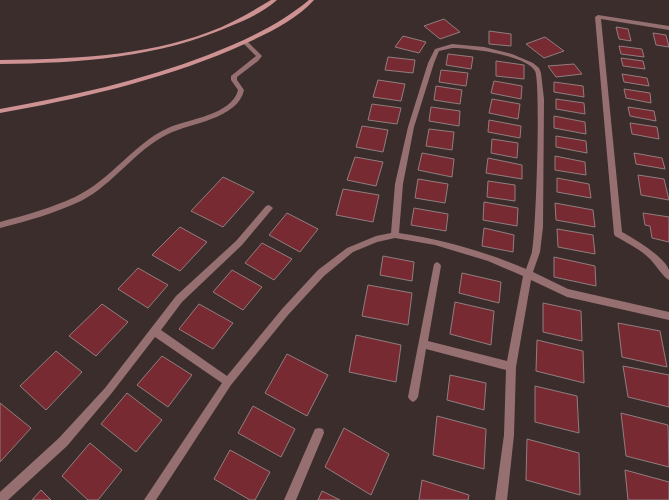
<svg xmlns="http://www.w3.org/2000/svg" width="669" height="500" viewBox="0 0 669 500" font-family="'Fira Sans',sans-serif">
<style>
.building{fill:#772a31;stroke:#907e7e}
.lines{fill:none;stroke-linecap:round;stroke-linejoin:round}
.lane{fill:#967070;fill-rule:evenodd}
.secondary{fill:#cf9293;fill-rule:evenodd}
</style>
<rect width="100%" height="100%" fill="#3c2d2d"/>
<g class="building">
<polygon points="444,19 460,32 440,39 424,26"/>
<polygon points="616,27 628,29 631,41 619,39"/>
<polygon points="489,31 511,34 511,46 489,44"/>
<polygon points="653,33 666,35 669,47 656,45"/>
<polygon points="403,36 426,42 419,53 395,47"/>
<polygon points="545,37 564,51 544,58 526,44"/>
<polygon points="619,46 642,49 644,57 621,54"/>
<polygon points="448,54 473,57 471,69 446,65"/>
<polygon points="388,57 415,60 413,73 385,70"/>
<polygon points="621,58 643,61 645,69 623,66"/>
<polygon points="496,61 524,65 524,79 496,76"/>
<polygon points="574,64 582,74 556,77 548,66"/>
<polygon points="441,70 468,73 466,86 439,82"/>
<polygon points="622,74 647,78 649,86 624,82"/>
<polygon points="378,80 405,84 401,101 373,97"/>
<polygon points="494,81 522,86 521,99 491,93"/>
<polygon points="554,82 583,86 584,97 554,92"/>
<polygon points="436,86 462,90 460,104 434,100"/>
<polygon points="624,89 650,93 651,103 626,98"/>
<polygon points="492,99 520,104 518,119 489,113"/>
<polygon points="556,99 584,103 585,114 556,109"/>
<polygon points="372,104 401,108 397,124 368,120"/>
<polygon points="431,107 460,111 459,126 429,121"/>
<polygon points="628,107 654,111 656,121 630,116"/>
<polygon points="554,116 585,122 586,134 554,128"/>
<polygon points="489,120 521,126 520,138 488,132"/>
<polygon points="630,123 657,127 659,139 632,134"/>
<polygon points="362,126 388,130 383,152 356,147"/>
<polygon points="429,129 454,132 452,150 426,146"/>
<polygon points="556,136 586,141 587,153 556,147"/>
<polygon points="492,139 518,143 517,158 491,153"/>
<polygon points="422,153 454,159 452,177 418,170"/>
<polygon points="634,153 662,158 665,169 636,164"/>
<polygon points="555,156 585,162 586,175 555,170"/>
<polygon points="355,157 383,162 376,186 347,180"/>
<polygon points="488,158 522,165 522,179 486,173"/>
<polygon points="638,175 664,179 669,200 641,195"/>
<polygon points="223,177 254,192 223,227 191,211"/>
<polygon points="557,178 589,184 591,198 557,192"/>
<polygon points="418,179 448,184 445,203 415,198"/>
<polygon points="488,181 515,185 515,201 487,197"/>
<polygon points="343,189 379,195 373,222 336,215"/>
<polygon points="484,202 518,208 517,226 483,220"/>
<polygon points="555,203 593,210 595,227 556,220"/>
<polygon points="414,208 448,214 446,231 411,225"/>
<polygon points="287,213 318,229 300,252 269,235"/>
<polygon points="643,213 669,217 669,242 652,238 650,226 645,225"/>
<polygon points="180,227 207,242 180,271 152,255"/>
<polygon points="484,228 514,235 513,252 482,246"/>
<polygon points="557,229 593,235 595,254 558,247"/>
<polygon points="262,243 292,259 274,280 245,263"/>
<polygon points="383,256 414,262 412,281 380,275"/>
<polygon points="554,257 595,266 596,286 554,277"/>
<polygon points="138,268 168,285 148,308 118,289"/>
<polygon points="232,270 262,287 243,310 213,292"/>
<polygon points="462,273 501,282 499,303 459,293"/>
<polygon points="368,285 412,293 408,325 362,316"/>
<polygon points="455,302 494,311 491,345 450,334"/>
<polygon points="543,303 581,311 582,341 543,332"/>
<polygon points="102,304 128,322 96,356 69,336"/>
<polygon points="199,304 233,323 213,349 179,329"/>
<polygon points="618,323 660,331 667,367 622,357"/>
<polygon points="356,335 401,345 396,382 349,372"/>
<polygon points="537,340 583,351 584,383 536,371"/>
<polygon points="56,351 82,372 46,410 20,386"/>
<polygon points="287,354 328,375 307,416 265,393"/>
<polygon points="162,356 192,375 168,407 137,385"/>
<polygon points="623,366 669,375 669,407 628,397"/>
<polygon points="450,375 486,383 484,410 447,400"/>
<polygon points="535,386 577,396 579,433 535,422"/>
<polygon points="127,393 162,420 136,452 101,424"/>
<polygon points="0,403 31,428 0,462"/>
<polygon points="253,406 295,429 281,457 238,433"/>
<polygon points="621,413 668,425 669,467 626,456"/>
<polygon points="437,416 486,429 484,469 433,455"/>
<polygon points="344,428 389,454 371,495 325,467"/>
<polygon points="527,439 579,453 580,495 526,480"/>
<polygon points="90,443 122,470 98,500 88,500 62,476"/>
<polygon points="230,450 270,472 255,500 250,500 214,479"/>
<polygon points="625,470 669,482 669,500 628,500"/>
<polygon points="422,480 469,495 468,500 419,500"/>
<polygon points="41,490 51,500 32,500"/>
<polygon points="322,491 340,500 318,500"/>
</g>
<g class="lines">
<g class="lane">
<path d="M598,15L669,26V30L601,19L622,232C633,238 665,257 669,270C669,273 669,277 669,280C663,277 655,264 650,259C640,249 627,243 615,236L614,234L595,17Z"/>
<path d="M243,41H247L262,56L258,61L237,77V80L244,90C238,119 190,123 168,134C135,150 114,184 81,201C55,213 28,221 0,228V222C26,215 51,208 75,197C111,180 133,144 168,128C188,119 232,115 238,90L231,80V76L256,56L243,43Z"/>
<path d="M452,44L484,47L512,54L533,63L539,68L541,73L544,99L543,227L540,252L533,272L568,289L669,312V320L567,297L531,280L516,367L514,435L507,500H495L504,435L506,370L426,349L418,397L416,400L413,402L410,400L408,397L434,264L437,262L440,264L441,266L428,341L507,361L523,276L488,261L435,245L395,238L377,242L353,252L324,276L288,315L231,385L156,500H144L222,383L155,337L111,394L67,446L8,500H0V492L59,438L105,388L176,296L236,241L266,206L269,205L273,208L242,245L182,302L161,330L227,376L282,309L318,270L347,248L376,236L391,233L395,184L408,127L428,63L435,49ZM452,48C470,48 526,55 535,71C541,82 536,234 532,252C530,258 528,264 526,269C483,251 445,240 399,233L403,184L414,127L434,63L439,51Z"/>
<polygon points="319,428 323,429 324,433 296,500 284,500 315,429"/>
</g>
<g class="secondary">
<path d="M271,0H277C265,11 248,19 233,25C159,58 79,63 0,64V60C70,59 143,57 209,32C231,24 251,12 271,0Z"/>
<path d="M309,0H314C293,23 260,37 231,50C157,81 79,99 0,113V109C71,96 141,81 208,55C244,41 279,25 309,0Z"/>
</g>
</g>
</svg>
